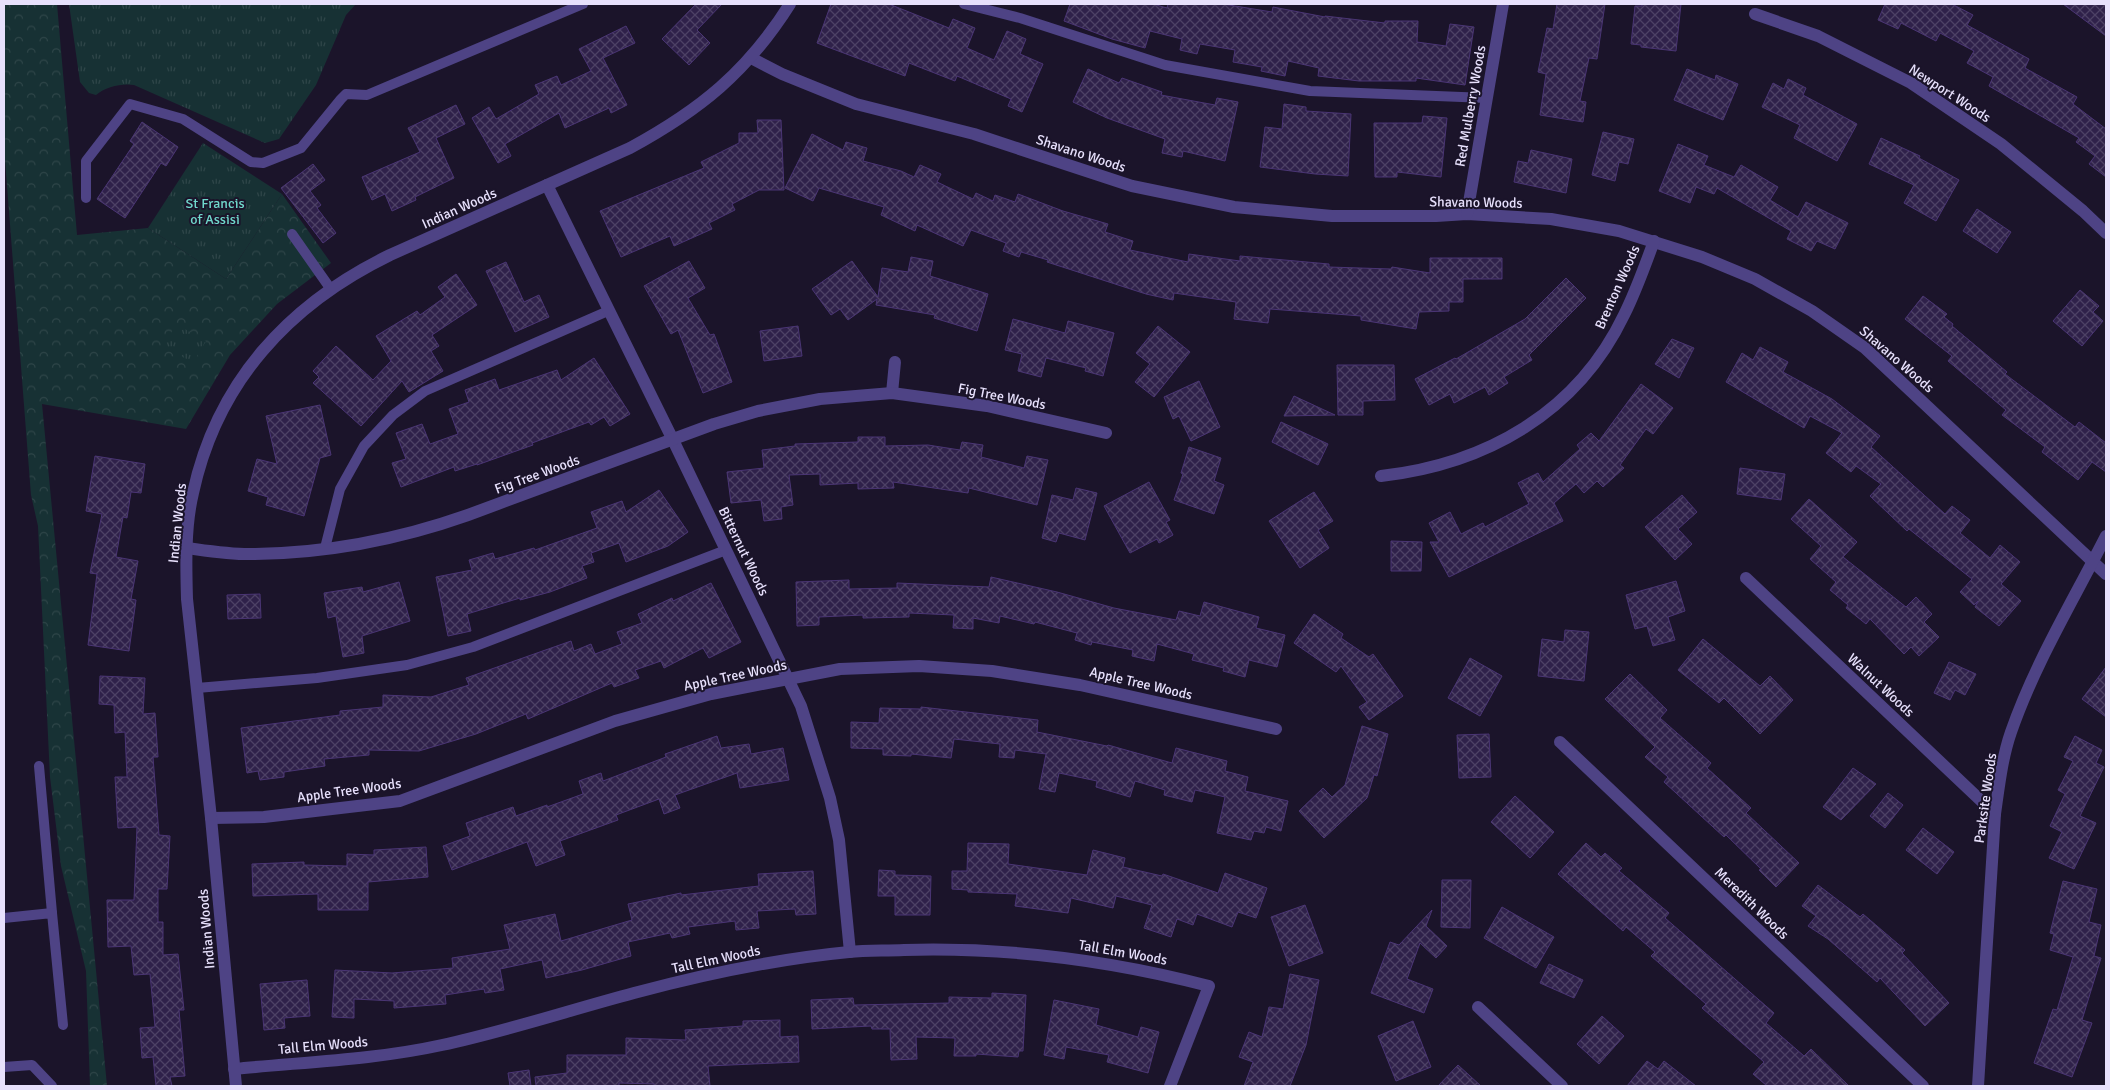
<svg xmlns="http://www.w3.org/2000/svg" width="2110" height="1090" viewBox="0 0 2110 1090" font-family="Signika,sans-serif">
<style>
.forest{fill:url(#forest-crowns)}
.park{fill:url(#park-tufts)}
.building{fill:url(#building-cross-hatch);stroke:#4a3574}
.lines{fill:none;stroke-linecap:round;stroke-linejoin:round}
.service{stroke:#4e4385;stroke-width:10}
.minor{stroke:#4e4385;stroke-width:12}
.labels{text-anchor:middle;stroke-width:4;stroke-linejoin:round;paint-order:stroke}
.street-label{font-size:14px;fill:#e7e0fc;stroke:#1b142a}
.park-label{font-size:14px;fill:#70d8cc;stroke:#1b142a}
</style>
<defs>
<pattern id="forest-crowns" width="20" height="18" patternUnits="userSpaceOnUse" patternTransform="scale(1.25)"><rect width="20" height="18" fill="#173134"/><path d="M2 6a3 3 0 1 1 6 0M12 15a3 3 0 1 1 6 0" fill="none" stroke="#2e4548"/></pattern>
<pattern id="park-tufts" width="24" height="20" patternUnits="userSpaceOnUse" patternTransform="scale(1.25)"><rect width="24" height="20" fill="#173134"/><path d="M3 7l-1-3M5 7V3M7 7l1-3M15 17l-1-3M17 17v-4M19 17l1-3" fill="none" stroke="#2e4548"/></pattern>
<pattern id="building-cross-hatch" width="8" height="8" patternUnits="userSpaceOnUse" patternTransform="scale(1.25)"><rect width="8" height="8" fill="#2f214a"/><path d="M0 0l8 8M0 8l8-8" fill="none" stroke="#4d4165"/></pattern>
</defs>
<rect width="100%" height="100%" fill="#1b142a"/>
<polygon class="forest" points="4,4 57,4 77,235 148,228 226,279 282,194 331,263 277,304 230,355 186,429 42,404 107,1086 90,1086 86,971 61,866 50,777 38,526 31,495 4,147"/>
<g class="park">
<path d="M69,4H356L346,15L316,85L279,139L265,143L134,85C122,83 105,87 96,95L89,93L80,82Z"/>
<polygon points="203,143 282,194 226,279 148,228"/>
<polygon points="176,324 206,341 193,363 164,346"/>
</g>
<g class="building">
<polygon points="696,4 722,4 697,30 710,43 689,65 662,39"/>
<polygon points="831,4 889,4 949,28 953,19 975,28 967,48 994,60 1007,31 1026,39 1020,54 1043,64 1022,112 1008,106 1011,99 957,76 955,81 909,63 905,76 817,43"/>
<polygon points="1070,4 1153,4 1167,8 1168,4 1223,4 1272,12 1273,7 1325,17 1325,16 1385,23 1385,21 1418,21 1417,42 1446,46 1450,24 1474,27 1465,85 1416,78 1416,81 1359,81 1318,76 1319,68 1288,61 1285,76 1261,71 1262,67 1233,62 1235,50 1200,44 1197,54 1180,50 1182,39 1150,31 1145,48 1112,39 1064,21"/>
<polygon points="1557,4 1605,4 1597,59 1589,58 1580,101 1586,102 1583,122 1540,115 1546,74 1538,72 1547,28 1553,29"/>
<polygon points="1642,4 1681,4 1676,51 1641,47 1641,45 1631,44 1635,6 1642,6"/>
<polygon points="1885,4 1952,4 1973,15 1967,25 2029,59 2025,68 2077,97 2073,104 2106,129 2106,177 2089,164 2095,156 2076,142 2079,138 1989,86 1993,77 1967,63 1974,51 1940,33 1936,41 1901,23 1898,29 1878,20"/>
<polygon points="2063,4 2106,4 2106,36"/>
<polygon points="626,26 635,43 603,58 627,105 611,113 609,108 565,128 559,113 505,144 511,156 498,163 472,118 489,107 496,119 539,94 535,85 557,76 561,85 591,71 579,49"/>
<polygon points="1088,69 1119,83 1122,78 1162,92 1161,95 1215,105 1217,98 1238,102 1225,161 1183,151 1182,157 1162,153 1165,139 1107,118 1073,102"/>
<polygon points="1687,69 1715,80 1716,75 1738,84 1723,120 1674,100"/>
<polygon points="1788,79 1806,88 1803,95 1857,124 1837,161 1794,138 1800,125 1762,107 1773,83 1784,89"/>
<polygon points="1284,104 1306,107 1306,111 1351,114 1348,176 1315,174 1260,167 1265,127 1282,129"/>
<polygon points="456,105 465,124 436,138 454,178 415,197 416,200 392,211 385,194 372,200 362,177 420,152 408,128"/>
<polygon points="1423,116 1447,118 1441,177 1397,172 1397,177 1375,177 1374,123 1422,123"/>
<polygon points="757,120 781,120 784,190 759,190 732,204 735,210 709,223 712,229 674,246 670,236 621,257 600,211 704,168 701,162 739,143 739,133 758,133"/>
<polygon points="142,122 178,147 166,166 161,163 125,218 97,199 134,144 130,141"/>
<polygon points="1603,132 1634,139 1628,164 1619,162 1615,181 1592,175"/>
<polygon points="812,134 843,150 846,142 867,148 863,161 901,171 914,177 920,165 941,174 937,182 973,199 976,193 993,201 995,195 1015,202 1018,194 1063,211 1108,224 1105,232 1133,241 1130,250 1188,262 1189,254 1240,261 1240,256 1329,264 1329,267 1391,269 1392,267 1430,273 1430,258 1502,258 1502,279 1463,279 1463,302 1449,302 1449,311 1419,312 1416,329 1361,320 1361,316 1270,309 1268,323 1234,319 1236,302 1174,293 1173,300 1146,294 1047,262 1048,260 1021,252 1019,257 1003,251 1006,243 971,230 963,246 917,225 915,231 881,215 884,207 819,188 813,201 785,188"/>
<polygon points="1881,138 1920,156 1919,158 1959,180 1936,221 1904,203 1914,185 1869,164"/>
<polygon points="1678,144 1708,156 1704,165 1734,177 1741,165 1778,187 1770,200 1798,217 1806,202 1848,223 1835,249 1817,241 1811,251 1787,239 1791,231 1717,188 1714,194 1696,187 1690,203 1659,191"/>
<polygon points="1531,150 1572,159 1566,193 1514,182 1518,161 1528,163"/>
<polygon points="313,164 325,180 310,191 321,205 317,208 336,233 323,243 281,188"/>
<polygon points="1977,209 2011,232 1997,253 1963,231"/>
<polygon points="911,257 933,261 930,276 988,294 977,331 934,318 935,315 876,305 877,299 848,320 840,309 831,315 812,289 852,261 878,297 882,268 908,272"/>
<polygon points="689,261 705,288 688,298 710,335 714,334 732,382 703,393 678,330 671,334 644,286"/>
<polygon points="506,262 524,302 539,295 549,317 515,332 486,271"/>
<polygon points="456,274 477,305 432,335 439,346 431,351 443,371 409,392 402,381 361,426 313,383 319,377 313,371 336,346 373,380 391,361 376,336 417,311 420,315 445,297 438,287"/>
<polygon points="1566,278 1586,298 1529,355 1532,360 1504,377 1508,383 1489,395 1485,387 1454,403 1450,394 1429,405 1415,379 1455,358 1456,359 1525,319"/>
<polygon points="2080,290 2099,306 2093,312 2103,321 2082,346 2053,321"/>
<polygon points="1923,296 1947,314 1944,317 1953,324 1952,326 2007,372 2005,374 2075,427 2079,422 2106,443 2106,472 2092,462 2078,480 2042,452 2045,447 2002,415 2006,410 1948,361 1952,356 1905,319"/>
<polygon points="1013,319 1065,333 1068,321 1114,333 1103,376 1085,371 1086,368 1046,358 1041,377 1018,371 1022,354 1005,350"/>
<polygon points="798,326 802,356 764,361 760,331"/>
<polygon points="1158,326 1190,352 1154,397 1135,382 1150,364 1136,353"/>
<polygon points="1672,339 1694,348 1679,378 1655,364"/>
<polygon points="1760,347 1788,362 1783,372 1832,399 1880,436 1871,447 1945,514 1952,506 1970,520 1960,533 1990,558 2000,545 2020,562 2001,584 2021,601 1999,626 1975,607 1978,601 1974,605 1960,592 1972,579 1909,529 1907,531 1870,496 1881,484 1856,466 1851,472 1826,453 1842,433 1810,416 1804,428 1726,382 1742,353 1753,360"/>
<polygon points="594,358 630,414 610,426 604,417 591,425 589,422 532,443 533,445 477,465 477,464 455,471 454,467 401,487 392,463 406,459 396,433 422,424 430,444 458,434 449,409 469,402 465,390 495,379 499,390 557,370 561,380"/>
<polygon points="1337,365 1394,365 1395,400 1363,401 1363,415 1338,415"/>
<polygon points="1199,381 1220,427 1191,441 1179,416 1173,419 1164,397"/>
<polygon points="1641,384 1673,408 1653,434 1646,429 1620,465 1624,468 1603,487 1597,481 1584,493 1576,484 1554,503 1563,521 1449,577 1430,542 1439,542 1429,523 1450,512 1461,534 1483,523 1485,527 1529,504 1518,483 1538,473 1543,482 1580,449 1577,445 1591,433 1599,441"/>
<polygon points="1294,396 1335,415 1284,416"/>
<polygon points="320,405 331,455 320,458 304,516 266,505 268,497 248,491 257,459 277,464 266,416"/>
<polygon points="1281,422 1328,444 1318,465 1272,442"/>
<polygon points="858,437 885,437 885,446 928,445 960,450 962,442 983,445 981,457 1024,468 1027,456 1048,460 1037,505 969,488 968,493 893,482 894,488 858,489 858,483 820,485 820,474 789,475 793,505 781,507 782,519 764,521 761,500 731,503 727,472 764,468 762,450 795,446 795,444 858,442"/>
<polygon points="1189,447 1221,458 1214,481 1224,485 1214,514 1174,500 1183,474 1181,473"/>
<polygon points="95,456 145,464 141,493 131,492 127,518 123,517 116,557 138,561 131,599 136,600 129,651 88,645 97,574 90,573 102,514 86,511"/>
<polygon points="1740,468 1785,474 1781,500 1737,494"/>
<polygon points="1149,482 1170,520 1166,522 1173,535 1159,543 1157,539 1130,553 1104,506"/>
<polygon points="1076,488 1097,493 1085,540 1059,533 1056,542 1042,538 1052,495 1073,500"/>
<polygon points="659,490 688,532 668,546 626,562 619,543 591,553 594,562 582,566 587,578 550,592 520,600 520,598 467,614 471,631 448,636 436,577 472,570 469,560 493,553 495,559 534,548 535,550 597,528 591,512 622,501 626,512"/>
<polygon points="1314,492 1333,521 1318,530 1329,548 1300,568 1269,521"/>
<polygon points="1682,495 1697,512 1678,529 1692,544 1675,560 1645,527"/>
<polygon points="1809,499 1857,542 1843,557 1906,607 1916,597 1932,614 1924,622 1939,637 1919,656 1911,647 1904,654 1870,619 1866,624 1846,608 1848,605 1830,590 1836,582 1810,559 1821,546 1791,519"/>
<polygon points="1391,541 1422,542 1421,571 1391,571"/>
<polygon points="991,577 1057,592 1114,608 1176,620 1179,611 1200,616 1204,602 1259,617 1256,628 1285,635 1277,667 1249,660 1245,677 1223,671 1224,668 1192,660 1194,654 1157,644 1154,661 1132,656 1133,650 1092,642 1091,645 1075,640 1077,633 1035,622 1034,624 1000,616 999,623 973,618 973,629 953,628 954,615 909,613 909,617 863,618 863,615 819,617 819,625 797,626 796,582 849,580 849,589 897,588 897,583 989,587"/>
<polygon points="1676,581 1685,611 1668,617 1675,640 1653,646 1647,626 1635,629 1626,595"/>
<polygon points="399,582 410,621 362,636 364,653 343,657 336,616 328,618 324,593 362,587 363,592"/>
<polygon points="711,583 741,642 709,658 703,648 664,668 661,661 635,670 639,678 614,687 612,683 528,719 526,714 476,734 419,751 369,750 369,755 324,759 325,766 284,772 284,777 260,780 258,771 247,773 241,728 340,715 340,711 383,707 383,695 431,697 469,685 466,678 571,641 574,651 591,644 595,654 622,644 617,632 642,623 638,614 672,598 673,601"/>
<polygon points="260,594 261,618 228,619 227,595"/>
<polygon points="1314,614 1343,634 1341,638 1369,657 1373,654 1403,696 1369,720 1359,707 1367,702 1341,666 1336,672 1294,643"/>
<polygon points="1565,630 1589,632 1584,681 1538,676 1542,639 1564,642"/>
<polygon points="1703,639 1760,686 1770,676 1793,700 1760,734 1724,698 1719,703 1678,670"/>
<polygon points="1470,658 1502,676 1480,716 1448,698"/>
<polygon points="1949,662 1976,674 1965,695 1955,690 1950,700 1934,693"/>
<polygon points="2106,667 2106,717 2082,699"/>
<polygon points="1630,674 1667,710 1660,718 1711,763 1707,768 1751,808 1746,813 1799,863 1776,887 1759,870 1761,869 1726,835 1724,837 1664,782 1668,777 1645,757 1655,747 1605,699"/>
<polygon points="100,676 145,678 143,714 155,713 158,757 153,757 159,835 170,836 167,889 158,889 158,922 163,922 163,955 178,954 184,1010 179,1010 185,1076 170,1077 172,1086 156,1086 153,1057 142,1058 140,1028 155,1027 150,974 134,975 131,946 108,947 107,900 134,900 137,827 118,828 115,777 127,777 125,732 115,733 114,705 99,704"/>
<polygon points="921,707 1038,720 1037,732 1107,746 1108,745 1172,763 1176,748 1227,761 1225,771 1248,777 1245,791 1288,801 1281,831 1266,827 1264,833 1254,831 1251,840 1217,833 1225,797 1195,790 1192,802 1164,795 1165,790 1135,781 1130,797 1096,787 1097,781 1059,773 1055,792 1039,789 1046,754 1015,750 1014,758 999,757 1000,744 954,739 951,758 911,754 911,756 883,755 883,749 851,748 851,722 879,723 880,708 921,709"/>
<polygon points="1362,726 1388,734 1377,776 1374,775 1367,798 1324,838 1299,811 1323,788 1332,797 1345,785"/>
<polygon points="1489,734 1491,777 1459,778 1457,735"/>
<polygon points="717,736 721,748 749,744 751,754 783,748 789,780 740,788 737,773 675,795 680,808 664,814 659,799 616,815 618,820 560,841 565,855 536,866 527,842 452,870 443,846 470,836 466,823 513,807 516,816 547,805 547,807 583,794 579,781 601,773 603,781 666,757 665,754"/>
<polygon points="2075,736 2102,750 2096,763 2104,767 2080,816 2096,823 2074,869 2049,858 2062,832 2050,826 2065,794 2058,790 2073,761 2064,757"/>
<polygon points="1853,768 1876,784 1841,820 1823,807"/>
<polygon points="1888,793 1903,805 1885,828 1870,816"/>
<polygon points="1515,796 1554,832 1530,858 1491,822"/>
<polygon points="1923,828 1954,852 1937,874 1906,850"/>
<polygon points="968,843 1009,844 1008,864 1087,875 1093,850 1125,858 1123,867 1162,876 1163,874 1218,893 1225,873 1267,888 1256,918 1238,912 1232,927 1197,914 1193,925 1177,919 1171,937 1144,928 1152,905 1116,896 1113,908 1071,898 1068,913 1015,906 1017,894 968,892 968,890 952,889 952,871 967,871"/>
<polygon points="1586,843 1601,857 1605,853 1622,868 1619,871 1669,913 1665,918 1774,1013 1766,1023 1804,1056 1811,1049 1849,1086 1767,1086 1753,1074 1764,1062 1702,1008 1706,1004 1651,956 1655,952 1626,927 1623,931 1558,874"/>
<polygon points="426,847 428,877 368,882 368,910 318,910 318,894 253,896 252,864 304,862 304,865 347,866 347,854 374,855 374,850"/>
<polygon points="879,870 895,871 895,875 931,876 930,915 895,915 895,896 878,896"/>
<polygon points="813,871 816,914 796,915 795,909 757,911 759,928 736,930 735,921 688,927 690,934 672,938 670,933 628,942 631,956 582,970 546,978 542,960 500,969 504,990 485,993 484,989 445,995 446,1004 394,1008 394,1001 354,999 354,1018 332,1017 335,970 392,973 453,968 452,958 510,949 504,925 555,914 561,941 632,920 628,904 681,893 681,895 759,886 758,874"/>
<polygon points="1442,880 1471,880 1470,928 1441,927"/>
<polygon points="2063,881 2097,889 2089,922 2101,925 2094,956 2101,958 2082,1020 2092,1023 2072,1077 2034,1063 2053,1009 2057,1010 2073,957 2050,950 2054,934 2050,933"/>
<polygon points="1818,885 1860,917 1863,914 1905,950 1902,953 1949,1003 1925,1026 1880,978 1877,982 1828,939 1808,926 1816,916 1802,906"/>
<polygon points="1305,905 1323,953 1289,966 1271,917"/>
<polygon points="1502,907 1554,937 1536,968 1484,938"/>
<polygon points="1432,910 1426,926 1447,946 1436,958 1420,943 1407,979 1433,989 1424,1013 1371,993 1390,942 1399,945"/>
<polygon points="1549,964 1583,980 1574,998 1540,983"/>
<polygon points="1290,974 1319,980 1306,1045 1290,1086 1244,1086 1253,1062 1239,1057 1249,1032 1262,1037 1269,1007 1283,1009"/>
<polygon points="307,980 310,1016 284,1018 285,1028 264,1030 260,984"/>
<polygon points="992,993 1026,995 1023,1051 1019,1051 1018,1057 976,1054 976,1056 954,1056 955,1038 916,1037 917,1059 891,1060 890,1029 872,1029 871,1026 812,1029 811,1000 853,998 854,1005 949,1003 949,997 992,998"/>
<polygon points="1054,1000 1099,1009 1096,1025 1138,1037 1141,1027 1159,1032 1148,1073 1107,1062 1109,1055 1066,1047 1064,1059 1044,1055"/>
<polygon points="1602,1016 1624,1036 1599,1064 1577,1044"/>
<polygon points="780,1020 780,1037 798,1036 799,1062 708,1066 710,1086 654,1086 654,1084 619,1083 619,1086 536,1086 535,1077 567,1073 567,1055 626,1055 626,1038 686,1040 685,1030 743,1026 743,1021"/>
<polygon points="1413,1021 1431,1067 1396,1081 1378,1036"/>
<polygon points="1647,1061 1658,1069 1664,1061 1696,1086 1627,1086"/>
<polygon points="1458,1065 1481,1086 1438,1086"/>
<polygon points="529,1070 531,1086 510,1086 508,1073"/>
</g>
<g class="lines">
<g class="service">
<polyline points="964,4 1020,18 1165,65 1310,91 1487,98"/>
<polyline points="86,198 86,161 130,104 183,119 251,162 263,163 301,148 341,99 346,94 367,95 583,4"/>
<polyline points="292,234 330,288"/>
<polyline points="325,548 340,489 364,446 393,415 425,391 608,311"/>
<polyline points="197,688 317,678 407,665 473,647 726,550"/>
<polyline points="39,766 52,913"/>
<polyline points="4,918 52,913 63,1025"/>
<polyline points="4,1067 32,1065 52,1086"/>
</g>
<g class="minor">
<polyline points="1755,14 1818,36 1911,83 2001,144 2083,211 2106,233"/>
<polyline points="751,58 782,74 856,104 974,134 1132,186 1234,207 1332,216 1436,216 1467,214 1551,219 1619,231 1702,257 1755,279 1812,311 1865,348 2106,574"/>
<polyline points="547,185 673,440 801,706 830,798 839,840 850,952"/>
<polyline points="1467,214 1503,4"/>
<polyline points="892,393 895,362"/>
<path d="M1381,476C1486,464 1577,413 1624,315C1636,291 1645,266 1654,241"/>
<path d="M187,548C209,551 233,555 255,554C327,553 400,539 468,515L714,424L758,411L820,399L892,393L987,406L1106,433"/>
<polyline points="1746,578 1995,814"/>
<polyline points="1560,742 1923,1086"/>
<polyline points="211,818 264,817 400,801 615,721 711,694 840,669 919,666 992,671 1080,685 1276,729"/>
<polyline points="1478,1007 1562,1086"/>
<path d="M234,1069C303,1062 374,1060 442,1045C507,1031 570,1010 634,993C705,974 776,959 849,952C867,950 885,951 904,950C1007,947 1109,960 1209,986L1170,1086"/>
<path d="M236,1086L211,818L187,599C186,565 185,526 193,493C217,382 289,304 390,255L630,148C700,110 747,72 790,4"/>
<path d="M1978,1086L1995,814C1999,786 2002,758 2011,732C2035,663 2073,601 2106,536"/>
</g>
</g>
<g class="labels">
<g class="street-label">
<text transform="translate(1950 93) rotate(33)" y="5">Newport Woods</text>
<text transform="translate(1470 106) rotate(-80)" y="5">Red Mulberry Woods</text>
<text transform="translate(1081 153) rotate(18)" y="5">Shavano Woods</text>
<text transform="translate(1476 202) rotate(1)" y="5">Shavano Woods</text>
<text transform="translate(459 208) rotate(-24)" y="5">Indian Woods</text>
<text transform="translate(1617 287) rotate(-66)" y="5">Brenton Woods</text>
<text transform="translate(1897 359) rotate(41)" y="5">Shavano Woods</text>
<text transform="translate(1002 396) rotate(11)" y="5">Fig Tree Woods</text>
<text transform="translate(537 474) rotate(-20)" y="5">Fig Tree Woods</text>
<text transform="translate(177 523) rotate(-84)" y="5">Indian Woods</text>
<text transform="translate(744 551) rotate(64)" y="5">Bitternut Woods</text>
<text transform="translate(735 675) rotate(-12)" y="5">Apple Tree Woods</text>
<text transform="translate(1141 683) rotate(13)" y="5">Apple Tree Woods</text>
<text transform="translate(1881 685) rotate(43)" y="5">Walnut Woods</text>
<text transform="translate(349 790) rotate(-8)" y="5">Apple Tree Woods</text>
<text transform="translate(1985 798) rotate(-82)" y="5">Parksite Woods</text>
<text transform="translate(1752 903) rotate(44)" y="5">Meredith Woods</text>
<text transform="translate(206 929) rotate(-95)" y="5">Indian Woods</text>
<text transform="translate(1123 952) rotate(10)" y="5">Tall Elm Woods</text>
<text transform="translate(716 959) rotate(-12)" y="5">Tall Elm Woods</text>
<text transform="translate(323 1045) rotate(-5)" y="5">Tall Elm Woods</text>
</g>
<g class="park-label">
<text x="215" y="208">St Francis<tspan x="215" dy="16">of Assisi</tspan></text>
</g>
</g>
<rect width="2110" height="1090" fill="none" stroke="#e7e0fc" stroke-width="10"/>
</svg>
